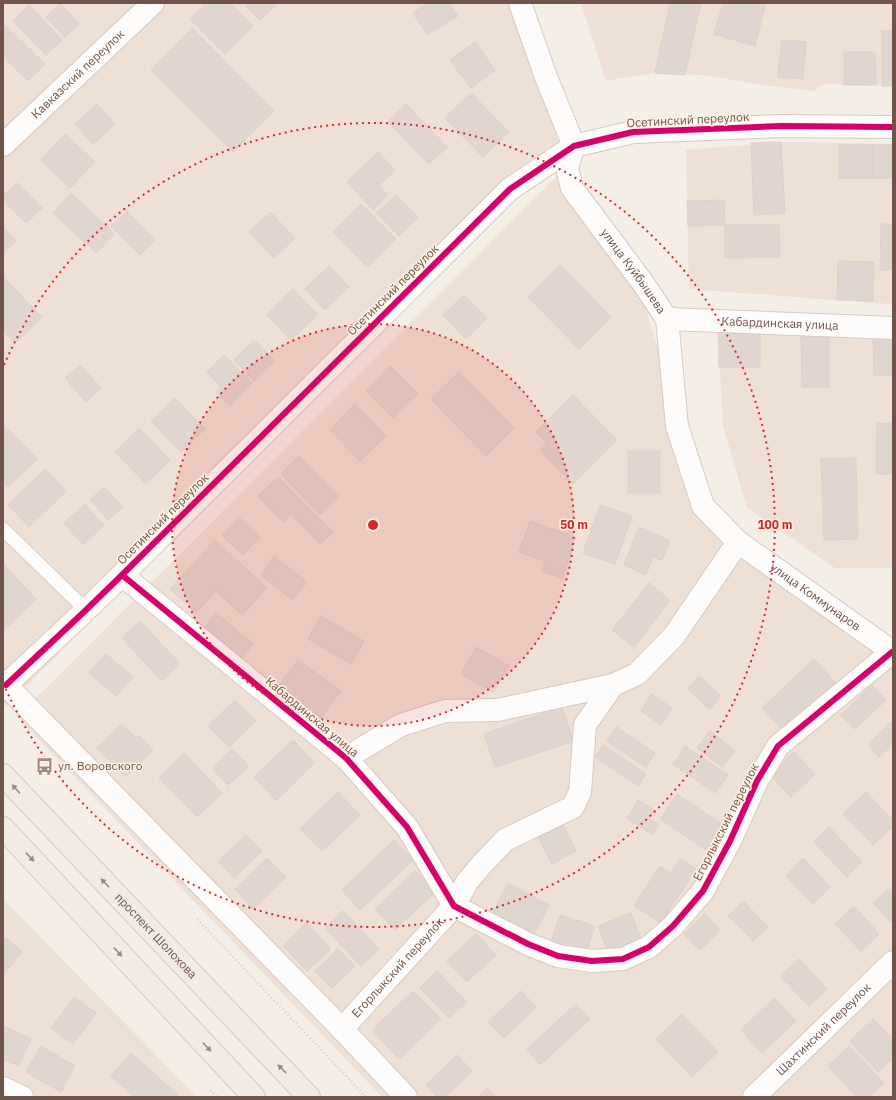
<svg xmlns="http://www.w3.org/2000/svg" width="896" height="1100" viewBox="0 0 896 1100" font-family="'IBM Plex Sans',sans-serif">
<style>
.residential{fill:#eee0d4}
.building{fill:#e1d6cf;stroke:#ddd0ca}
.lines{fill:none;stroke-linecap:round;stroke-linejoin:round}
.service-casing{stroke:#d3cac5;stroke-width:15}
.minor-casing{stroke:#d3cac5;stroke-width:24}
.tertiary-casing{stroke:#d3cac5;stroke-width:24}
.primary-casing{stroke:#d3c9c4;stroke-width:24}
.path{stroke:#d6ccc9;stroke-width:2.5;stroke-dasharray:1 3;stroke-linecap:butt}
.service{stroke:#fefcfb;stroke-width:13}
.minor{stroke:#fefcfb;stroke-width:22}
.tertiary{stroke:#fefcfb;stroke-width:22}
.primary{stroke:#f1ebe4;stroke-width:22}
.cycleway-casing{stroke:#fef2e7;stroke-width:8}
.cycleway{stroke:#d6006c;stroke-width:6}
.oneway{fill:#9d887f}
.ring{fill:none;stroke:#d62828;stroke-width:2;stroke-dasharray:2 4}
.labels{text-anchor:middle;stroke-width:3;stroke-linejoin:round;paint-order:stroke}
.street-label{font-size:12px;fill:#705349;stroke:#fef2e7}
.poi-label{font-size:12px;fill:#705349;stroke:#fef2e7;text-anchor:start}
.centre{fill:#d62828;stroke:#fef2e7;stroke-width:2}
.ring-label{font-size:12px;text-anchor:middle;font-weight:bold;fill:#d62828;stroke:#fef2e7;stroke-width:3;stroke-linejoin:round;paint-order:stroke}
</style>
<rect width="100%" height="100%" fill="#f5eee7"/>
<g class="residential">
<polygon points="3,3 512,3 560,146 7,706 3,702"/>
<polygon points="581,3 893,3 893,86 824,84 814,91 778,87 702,75 655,73 606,81"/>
<polygon points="781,142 893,144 893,304 874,303 689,289 686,150"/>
<polygon points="564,169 639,287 713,527 893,660 893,1097 382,1097 17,717"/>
<polygon points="718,331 893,337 893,568 835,568 747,508 723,426"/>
<polygon points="3,899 197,1097 3,1097"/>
</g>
<g class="building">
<polygon points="60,3 79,24 65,37 46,17"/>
<polygon points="207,3 230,3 253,26 225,54 190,19"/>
<polygon points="243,3 278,3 260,20"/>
<polygon points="428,3 449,3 458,16 427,35 413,13"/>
<polygon points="670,3 701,3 685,75 655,73"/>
<polygon points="723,3 766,3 755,46 714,34"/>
<polygon points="29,5 62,40 46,55 13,21"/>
<polygon points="3,23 45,64 28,81 3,56"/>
<polygon points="192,28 274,111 233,152 151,70"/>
<rect x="882" y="31" width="11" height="55"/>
<polygon points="782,40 806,42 803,79 778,77"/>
<polygon points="475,42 495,70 471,88 450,60"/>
<polygon points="844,52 875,52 876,85 844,85"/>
<polygon points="471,93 509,132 483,157 445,118"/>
<polygon points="97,104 115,124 93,144 75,124"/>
<polygon points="406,104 447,147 429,164 388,122"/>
<polygon points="65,134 95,162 70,188 41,160"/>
<polygon points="781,142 785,213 754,215 751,143"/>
<rect x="839" y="145" width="34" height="33"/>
<rect x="873" y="145" width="20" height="33"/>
<polygon points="378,152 395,170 379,185 388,195 373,210 347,182"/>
<polygon points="17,183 42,208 26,223 3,200 3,196"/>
<polygon points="71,193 114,234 96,253 53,213"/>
<polygon points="396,195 418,217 399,236 377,213"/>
<polygon points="724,200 725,225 688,226 687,201"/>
<polygon points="361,204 396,239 367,267 333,232"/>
<polygon points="127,211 155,240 140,255 111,226"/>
<polygon points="270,212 295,238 274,258 249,232"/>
<polygon points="881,224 893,224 893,270 880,270"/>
<polygon points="725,225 779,225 780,257 725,258"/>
<polygon points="3,227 16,241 3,254"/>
<polygon points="838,261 874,262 873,301 837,300"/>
<polygon points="560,265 611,317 579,349 528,297"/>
<polygon points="329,266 349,287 325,310 305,289"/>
<polygon points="3,277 42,317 15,343 3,331"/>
<polygon points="293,289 318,314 291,340 267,315"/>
<polygon points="464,295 487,318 466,339 443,315"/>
<polygon points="718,331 760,331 760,367 719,367"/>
<polygon points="801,333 829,333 829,387 802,387"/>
<polygon points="873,336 893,336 893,375 874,375"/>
<polygon points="254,340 275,361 254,381 234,360"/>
<polygon points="224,355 252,383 230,406 216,392 221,387 207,372"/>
<polygon points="80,365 101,388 86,402 65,378"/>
<polygon points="390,366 418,394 393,418 366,391"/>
<polygon points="459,372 514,428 486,456 431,399"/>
<polygon points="573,395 617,440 573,484 540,450 547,443 536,432"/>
<polygon points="175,398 205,429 181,452 151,421"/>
<polygon points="355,404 386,436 360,461 330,430"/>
<polygon points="877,423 893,424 893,474 876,474"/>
<polygon points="3,424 37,459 8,487 3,481"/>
<polygon points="139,428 170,460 146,484 115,452"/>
<rect x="628" y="451" width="32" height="42"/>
<polygon points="299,456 339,497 320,515 281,474"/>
<polygon points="856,458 858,539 824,540 821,459"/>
<polygon points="45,469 66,491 29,527 8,505"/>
<polygon points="278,477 333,532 320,544 291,514 283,522 258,496"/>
<polygon points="104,487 123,507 108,520 90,500"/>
<polygon points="85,504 104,525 83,545 64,523"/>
<polygon points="600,505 632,516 615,564 583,553"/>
<polygon points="239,517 260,537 243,555 222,535"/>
<polygon points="530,521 576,537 562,578 541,571 545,561 519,552"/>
<polygon points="639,527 670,541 662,560 653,557 646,575 624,565"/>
<polygon points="215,540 267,588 242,615 216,591 196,613 170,589"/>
<polygon points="274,556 307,582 293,600 261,575"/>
<polygon points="3,564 36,599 3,631"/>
<polygon points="649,583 670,600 634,647 612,630"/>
<polygon points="216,613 253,644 241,659 204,628"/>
<polygon points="321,616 364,641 351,664 308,639"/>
<polygon points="140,621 180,664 162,681 122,638"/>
<polygon points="476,647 509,666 493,692 461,674"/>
<polygon points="106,654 133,677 116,696 89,673"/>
<polygon points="814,659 837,684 786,733 762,708"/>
<polygon points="298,660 341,691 319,720 276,689"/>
<polygon points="699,676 721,696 710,710 688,689"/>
<polygon points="872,685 886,700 855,729 841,715"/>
<polygon points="651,694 672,708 661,725 641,711"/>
<polygon points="235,700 256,721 229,747 208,726"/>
<polygon points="562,707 573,741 495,767 484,734"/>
<polygon points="893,720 893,744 879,757 868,744"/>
<polygon points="122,724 136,738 139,735 153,750 125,777 97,748"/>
<polygon points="617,727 655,753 646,767 607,741"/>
<polygon points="710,731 735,751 722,767 697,748"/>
<polygon points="293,740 314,763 276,801 254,777"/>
<polygon points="603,745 646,774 638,786 595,757"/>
<polygon points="685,746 728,775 715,793 673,764"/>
<polygon points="232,749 249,766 228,785 212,768"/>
<polygon points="794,752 815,774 791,797 770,775"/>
<polygon points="184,753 222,793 197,817 159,778"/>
<polygon points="338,792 360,815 322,851 300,829"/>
<polygon points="866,792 893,821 893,826 873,845 843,814"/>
<polygon points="677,794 725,826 708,851 660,819"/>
<polygon points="638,800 655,811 649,818 659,825 653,835 627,818"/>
<polygon points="563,825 576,851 552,864 538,837"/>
<polygon points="829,827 862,862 847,877 814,842"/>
<polygon points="246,835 262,851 234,878 218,862"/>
<polygon points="394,840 413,860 360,910 342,890"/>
<polygon points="267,858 286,877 253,909 235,889"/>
<polygon points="803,858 830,887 813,904 786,876"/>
<polygon points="680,859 696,869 661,923 634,906 660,866 671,873"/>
<polygon points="415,871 435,892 395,930 375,909"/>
<polygon points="508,883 549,905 532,938 491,916"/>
<polygon points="889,889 893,894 893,920 891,922 873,903"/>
<polygon points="743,901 768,927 753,941 728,916"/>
<polygon points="854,906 879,934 861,951 835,924"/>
<polygon points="343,911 379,949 361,966 325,928"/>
<polygon points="631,913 641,939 608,952 598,926"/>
<polygon points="705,914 720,930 700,950 684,934"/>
<polygon points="560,915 595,926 583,961 548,950"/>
<polygon points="306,923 331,949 307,971 283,946"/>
<polygon points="476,934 496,955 467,982 447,961"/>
<polygon points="3,936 22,951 3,976"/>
<polygon points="338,949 355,966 332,988 315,971"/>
<polygon points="799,959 827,989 809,1006 780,976"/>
<polygon points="437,971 467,1002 449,1018 420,988"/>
<polygon points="413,991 441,1019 399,1059 372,1030"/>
<polygon points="521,991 536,1007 504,1038 488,1022"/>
<polygon points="74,997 96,1013 73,1044 51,1028"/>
<polygon points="774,998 796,1021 762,1053 741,1030"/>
<polygon points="576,1004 590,1019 540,1065 527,1049"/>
<polygon points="682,1014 718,1052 692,1077 656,1039"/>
<polygon points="873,1019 893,1039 893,1058 878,1072 850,1041"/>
<polygon points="3,1026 31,1039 19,1066 3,1059"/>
<polygon points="41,1046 75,1066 61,1092 26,1072"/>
<polygon points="849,1046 884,1083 869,1097 857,1097 828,1066"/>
<polygon points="131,1053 178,1095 177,1097 134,1097 111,1076"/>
<polygon points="457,1055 472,1071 445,1097 437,1097 426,1085"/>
<polygon points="487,1088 495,1097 478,1097"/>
</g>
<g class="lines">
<defs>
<polyline id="service" points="3,529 86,610"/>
<g id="minor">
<path id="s1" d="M520,3L546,77L574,146L567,168L572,188L643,283L667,319L677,426L703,506L738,542L893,652"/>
<path id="s2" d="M3,145L153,3"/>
<path id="s3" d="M667,319L893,328"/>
<polyline points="122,575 346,758 407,827 454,906 528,944 558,956 592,961 623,959 649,947 673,926 703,891 730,841 757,781 778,746 892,652"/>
<polyline points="3,682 342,1029 406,1097"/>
<polyline points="6,685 86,610 122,575 510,189 574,146 633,132 781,126 893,127"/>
<polyline points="346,758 401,725 445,711 498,710 613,685"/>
<path id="s4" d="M342,1029L454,906L467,882L483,863L505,840L573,807L580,792L585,725L613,685L637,674L674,636L738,542"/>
<polyline points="3,1088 22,1097"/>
</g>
<g id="tertiary">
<path id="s5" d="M754,1097L893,962"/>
</g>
<g id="primary">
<path id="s6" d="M3,775L309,1097"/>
<polyline points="3,828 254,1097"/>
</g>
</defs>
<use href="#service" class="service-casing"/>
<use href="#minor" class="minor-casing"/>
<use href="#tertiary" class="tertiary-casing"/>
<use href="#primary" class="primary-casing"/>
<g class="path">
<polyline points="197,919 366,1097"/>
<polyline points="210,1090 217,1097"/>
</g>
<use href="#service" class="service"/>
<use href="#minor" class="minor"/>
<use href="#tertiary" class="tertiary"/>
<use href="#primary" class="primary"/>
<defs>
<g id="cycleway">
<polyline points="122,575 346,758 407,827 454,906 528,944 558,956 592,961 623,959 649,947 673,926 703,891 730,841 757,781 778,746 892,652"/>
<polyline points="6,685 86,610 122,575 510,189 574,146 633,132 781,126 893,127"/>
</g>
</defs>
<use href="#cycleway" class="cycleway-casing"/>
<use href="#cycleway" class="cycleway"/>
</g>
<defs><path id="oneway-solid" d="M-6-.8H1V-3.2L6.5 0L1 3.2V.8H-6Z"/></defs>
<g class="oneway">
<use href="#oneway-solid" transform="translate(16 789) rotate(-132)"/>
<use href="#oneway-solid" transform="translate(30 857) rotate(47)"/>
<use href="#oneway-solid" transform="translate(105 883) rotate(-134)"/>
<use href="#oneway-solid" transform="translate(118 952) rotate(47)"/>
<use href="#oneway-solid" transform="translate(207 1047) rotate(47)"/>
<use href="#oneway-solid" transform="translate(282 1069) rotate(-134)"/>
</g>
<circle cx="373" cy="525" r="201" fill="#d62828" fill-opacity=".12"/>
<g class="ring">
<circle cx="373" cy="525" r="201"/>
<path d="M4 365A402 402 0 1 1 4 685"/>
</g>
<defs>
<symbol id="bus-bare" viewBox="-9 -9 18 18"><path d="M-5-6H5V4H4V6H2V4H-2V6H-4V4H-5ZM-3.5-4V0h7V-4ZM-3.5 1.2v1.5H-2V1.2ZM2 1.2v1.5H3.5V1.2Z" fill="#9f8980" stroke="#fef2e7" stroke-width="2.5" paint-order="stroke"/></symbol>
</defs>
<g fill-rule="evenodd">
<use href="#bus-bare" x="32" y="754" width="25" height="25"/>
</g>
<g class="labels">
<g class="street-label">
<text dy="4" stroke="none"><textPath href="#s2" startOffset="103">Кавказский переулок</textPath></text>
<text transform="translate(688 120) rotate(-3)" y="4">Осетинский переулок</text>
<text dy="4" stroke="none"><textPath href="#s1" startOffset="300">улица Куйбышева</textPath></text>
<text transform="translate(393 290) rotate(-45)" y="4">Осетинский переулок</text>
<text dy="4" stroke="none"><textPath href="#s3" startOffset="113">Кабардинская улица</textPath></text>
<text transform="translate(163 519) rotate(-45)" y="4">Осетинский переулок</text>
<text dy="4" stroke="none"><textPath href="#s1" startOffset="695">улица Коммунаров</textPath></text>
<text transform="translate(312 717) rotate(40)" y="4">Кабардинская улица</text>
<text transform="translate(726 822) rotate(-63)" y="4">Егорлыкский переулок</text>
<text dy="4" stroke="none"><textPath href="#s6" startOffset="222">проспект Шолохова</textPath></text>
<text dy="4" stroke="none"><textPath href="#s4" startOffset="83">Егорлыкский переулок</textPath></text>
<text dy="4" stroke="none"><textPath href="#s5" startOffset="97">Шахтинский переулок</textPath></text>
</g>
<g class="poi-label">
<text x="58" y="770">ул. Воровского</text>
</g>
</g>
<circle cx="373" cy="525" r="6" class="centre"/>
<g class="ring-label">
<text x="574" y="529">50 m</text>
<text x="775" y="529">100 m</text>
</g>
<rect width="896" height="1100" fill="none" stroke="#705349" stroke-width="8"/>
</svg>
